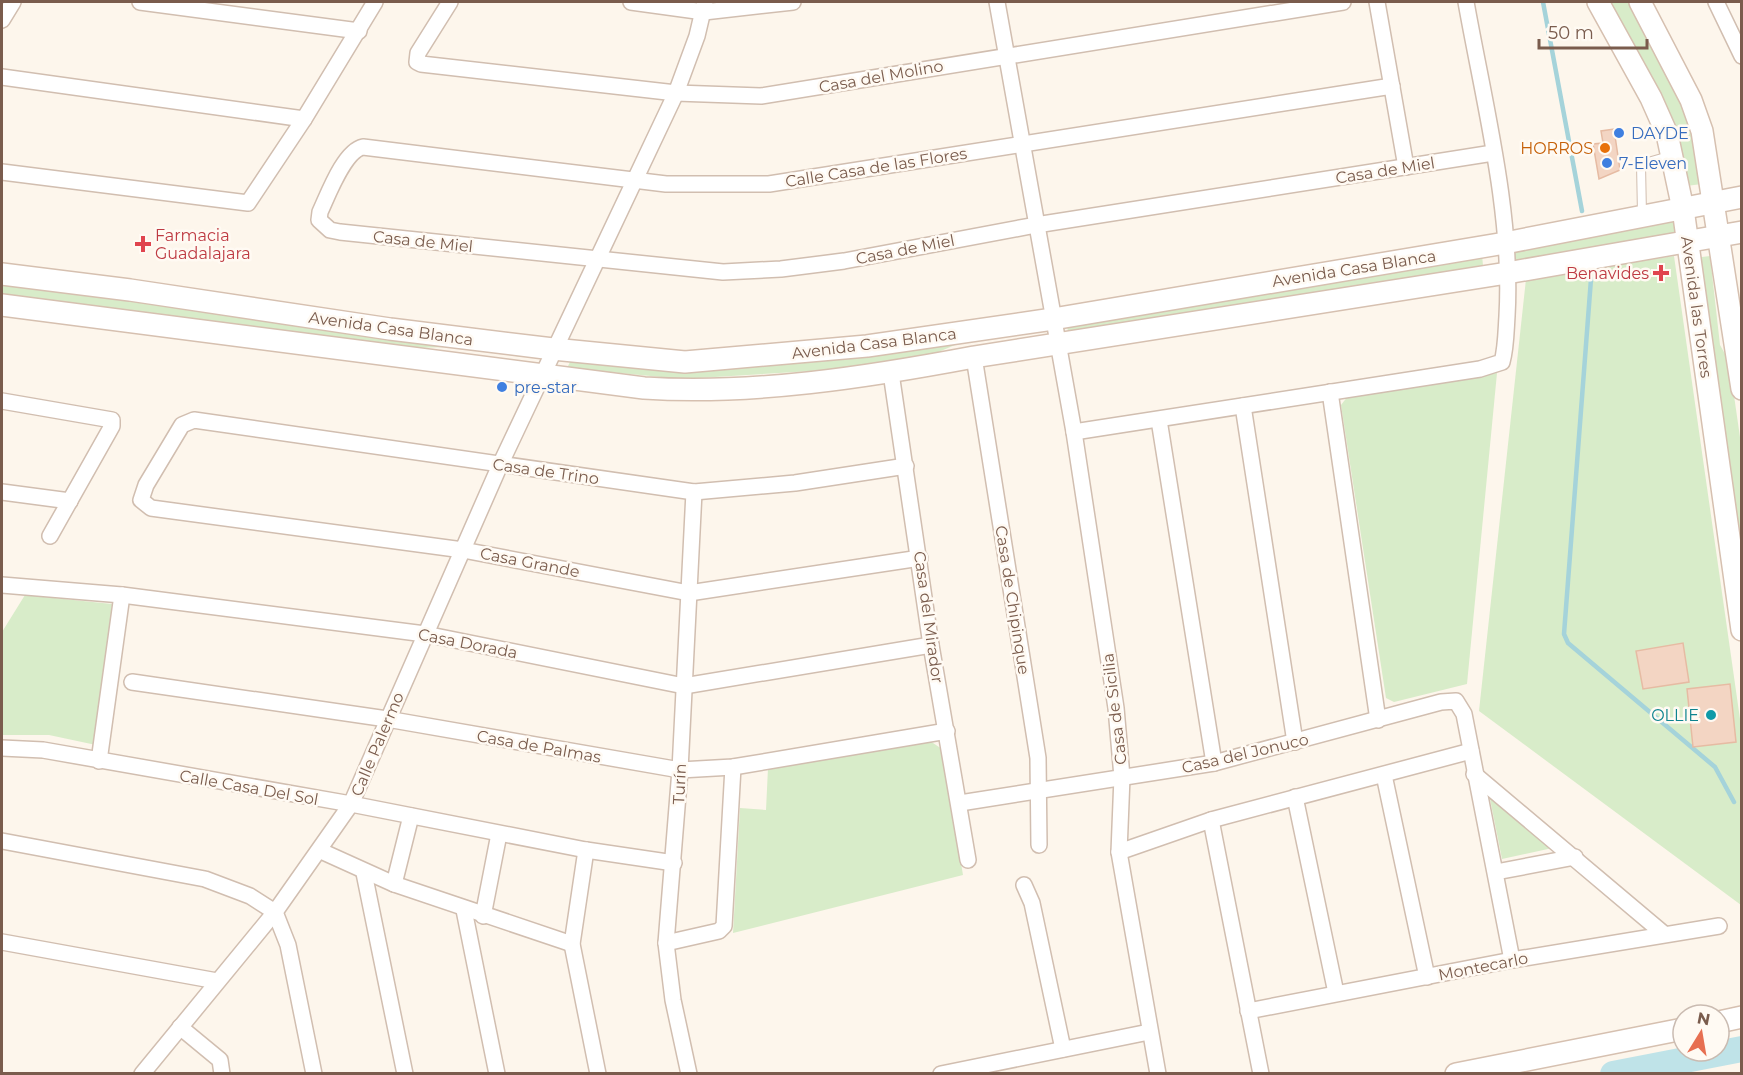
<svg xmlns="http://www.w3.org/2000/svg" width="1743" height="1075" viewBox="0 0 1743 1075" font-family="Montserrat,sans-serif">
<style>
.green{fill:#d8ecc9}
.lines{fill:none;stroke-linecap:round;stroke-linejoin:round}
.stream{stroke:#a5d3da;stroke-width:4.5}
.river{stroke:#bfe3e8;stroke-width:26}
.building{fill:#f3d5c3;stroke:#e6bba3;stroke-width:1.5}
.lane-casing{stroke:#d1beb0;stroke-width:10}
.street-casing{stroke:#d1beb0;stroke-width:18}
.secondary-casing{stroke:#d6c0b0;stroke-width:24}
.lane{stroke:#fff;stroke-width:8}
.street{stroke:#fff;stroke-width:15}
.secondary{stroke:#fff;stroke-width:21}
.shop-dot{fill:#3f7fe0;stroke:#fffaf3;stroke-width:2}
.food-dot{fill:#e8710a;stroke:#fffaf3;stroke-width:2}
.health-dot{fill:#e0444e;stroke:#fffaf3;stroke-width:2}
.culture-dot{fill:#0f9aa8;stroke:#fffaf3;stroke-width:2}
.labels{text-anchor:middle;stroke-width:5;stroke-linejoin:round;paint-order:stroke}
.street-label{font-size:16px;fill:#7a5c4d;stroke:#fffaf3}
.shop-label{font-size:16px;fill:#366cbe;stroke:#fffaf3;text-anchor:start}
.food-label{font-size:16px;fill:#c56008;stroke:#fffaf3;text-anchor:end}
.health-label{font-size:16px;fill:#be3a42;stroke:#fffaf3;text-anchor:start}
.culture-label{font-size:16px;fill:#0d838f;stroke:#fffaf3;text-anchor:end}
</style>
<rect width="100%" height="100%" fill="#fdf6ec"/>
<g class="green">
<polygon points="1606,2 1630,2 1693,120 1702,184 1686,186"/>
<polygon points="1677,220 1678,235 1514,262 1512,247"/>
<polygon points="1482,254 1483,266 1068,333 1067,324"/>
<polygon points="1674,256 1741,726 1741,905 1479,711 1526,279"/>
<polygon points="1710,256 1720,345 1729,361 1742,451 1741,581 1694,258"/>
<polygon points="2,282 523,351 522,357 451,347 408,348 2,296"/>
<polygon points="1007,336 955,345 936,353 845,369 682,379 567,368 573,356 670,366"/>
<polygon points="1497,373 1467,684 1394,702 1386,698 1341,405 1348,396"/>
<polygon points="25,595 112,604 96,745 49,735 2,735 2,632"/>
<polygon points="930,741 942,749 963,875 733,933 740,808 766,810 768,768"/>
<polygon points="1489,794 1557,847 1502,859"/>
</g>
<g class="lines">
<g class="stream">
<polyline points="1543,2 1582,211"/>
<polyline points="1591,279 1564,634 1568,643 1715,767 1734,802"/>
</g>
<polyline class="river" points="1613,1074 1742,1049"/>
</g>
<g class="building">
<polygon points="1614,129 1620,170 1599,179 1593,144 1603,143 1601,131"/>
<polygon points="1683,643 1689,682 1643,689 1636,651"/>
<polygon points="1730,684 1736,742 1693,747 1687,689"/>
</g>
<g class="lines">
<defs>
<polyline id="lane" points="1642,215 1641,164 1669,156"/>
<g id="street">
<polyline points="140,2 359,31"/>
<polyline points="450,2 418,53 417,62 421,64 676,93 761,96 1343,2"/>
<polyline points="631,2 704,12 793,2"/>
<polyline points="997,2 1074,432 1116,708 1122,777 1119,852 1158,1074"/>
<polyline points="1377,2 1406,167"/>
<polyline points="1716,2 1742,56"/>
<polyline points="2,20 13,2"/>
<polyline points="2,77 304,119"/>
<path d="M1392,86L769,184H666L363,147C344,151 328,195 320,212L319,220L330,230L340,232L723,272L781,269L844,261L1036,225L1493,153"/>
<polyline points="2,172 248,203 304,119 375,2"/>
<polyline points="974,357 1038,758 1039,845"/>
<polyline points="891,373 931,645 968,860"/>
<polyline points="1330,392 1378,720"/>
<polyline points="2,401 112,420 112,426 50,536"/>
<polyline points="1243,406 1295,742"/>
<polyline points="1159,420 1214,763"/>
<path d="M1074,432L1480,369L1502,362C1506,348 1506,331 1507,316C1513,214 1484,103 1466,2"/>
<polyline points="906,466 795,483 694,492 194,420 182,425 146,485 141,500 151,508 463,550 689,593 920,558"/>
<polyline points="2,492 70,501"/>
<polyline points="2,585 122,595 425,634 684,686 931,645"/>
<polyline points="132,682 387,719 680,770 733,767 947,731"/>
<polyline points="2,748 43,750 351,804 586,850 674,863"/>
<polyline points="99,761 122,595"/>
<polyline points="1474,774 1664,934"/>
<polyline points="1384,775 1427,977"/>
<polyline points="1295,797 1336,993"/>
<polyline points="960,803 1214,763 1441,702 1456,701 1464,714 1512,960"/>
<polyline points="1211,820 1261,1074"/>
<polyline points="2,841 205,879 250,896 275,912 288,945 314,1074"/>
<polyline points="586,850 572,944 598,1074"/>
<polyline points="321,851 394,884 572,944"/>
<polyline points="1119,852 1211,820 1471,751"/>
<polyline points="1496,872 1575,857"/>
<polyline points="364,873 405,1074"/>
<polyline points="394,884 411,816"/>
<polyline points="1024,885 1032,903 1063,1049"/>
<polyline points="464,910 497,1074"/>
<polyline points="483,916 499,834"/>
<polyline points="2,942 217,981"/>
<polyline points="666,943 719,931 724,926 733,767"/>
<polyline points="1248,1011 1512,960 1719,926"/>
<polyline points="180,1027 220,1060 222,1074"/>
<polyline points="142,1074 275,912 351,804 500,465 676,93 697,36 705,2"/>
<polyline points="689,1074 673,1000 666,943 680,770 694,492"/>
<polyline points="941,1074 1149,1032"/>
</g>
<g id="secondary">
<polyline points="1598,2 1651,98 1667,134 1683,209 1742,630"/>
<polyline points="1640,2 1691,100 1702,131 1742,389"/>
<polyline points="2,274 130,290 390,329 553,349 685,362 867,346 1053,319 1505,243 1742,197"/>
<path d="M2,305L644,388C753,395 868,377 974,357L1507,273L1742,232"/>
<polyline points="1719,1022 1742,1017"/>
<polyline points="1456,1074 1683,1029"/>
</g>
</defs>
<use href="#lane" class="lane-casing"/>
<use href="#street" class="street-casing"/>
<use href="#secondary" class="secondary-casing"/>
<use href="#lane" class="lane"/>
<use href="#street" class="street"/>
<use href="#secondary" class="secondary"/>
</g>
<g class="shop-dot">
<circle cx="1619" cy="133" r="6"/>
<circle cx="1607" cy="163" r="6"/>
<circle cx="502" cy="387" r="6"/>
</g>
<circle class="food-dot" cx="1605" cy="148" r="6"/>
<g class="health-dot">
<path d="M140 235h6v6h6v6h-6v6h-6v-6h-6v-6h6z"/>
<path d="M1658 264h6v6h6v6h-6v6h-6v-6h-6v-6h6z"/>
</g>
<circle class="culture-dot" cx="1711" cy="715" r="6"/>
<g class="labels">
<g class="street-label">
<text transform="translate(881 76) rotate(-10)" y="6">Casa del Molino</text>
<text transform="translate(876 167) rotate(-9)" y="6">Calle Casa de las Flores</text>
<text transform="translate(1385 170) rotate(-9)" y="6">Casa de Miel</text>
<text transform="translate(423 241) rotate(6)" y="6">Casa de Miel</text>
<text transform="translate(905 249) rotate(-11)" y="6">Casa de Miel</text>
<text transform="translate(1354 268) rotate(-9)" y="6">Avenida Casa Blanca</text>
<text transform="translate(1697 307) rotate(82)" y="6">Avenida las Torres</text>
<text transform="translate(391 328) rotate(8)" y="6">Avenida Casa Blanca</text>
<text transform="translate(874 343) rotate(-7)" y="6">Avenida Casa Blanca</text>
<text transform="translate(546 471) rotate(8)" y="6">Casa de Trino</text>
<text transform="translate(530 562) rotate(11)" y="6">Casa Grande</text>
<text transform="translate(1013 600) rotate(81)" y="6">Casa de Chipinque</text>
<text transform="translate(929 617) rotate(82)" y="6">Casa del Mirador</text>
<text transform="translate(468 643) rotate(11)" y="6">Casa Dorada</text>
<text transform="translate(1114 709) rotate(-97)" y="6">Casa de Sicilia</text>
<text transform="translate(377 744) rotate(-67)" y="6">Calle Palermo</text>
<text transform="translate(539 746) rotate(10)" y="6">Casa de Palmas</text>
<text transform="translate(1245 753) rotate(-13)" y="6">Casa del Jonuco</text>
<text transform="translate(679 784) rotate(-87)" y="6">Turín</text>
<text transform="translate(249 787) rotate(10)" y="6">Calle Casa Del Sol</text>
<text transform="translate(1483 966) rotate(-11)" y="6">Montecarlo</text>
</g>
<g class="shop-label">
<text x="1631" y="139">DAYDE</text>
<text x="1619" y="169">7-Eleven</text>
<text x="514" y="393">pre-star</text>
</g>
<g class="food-label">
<text x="1593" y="154">HORROS</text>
</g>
<g class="health-label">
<text x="155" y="241">Farmacia<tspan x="155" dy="18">Guadalajara</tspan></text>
<text x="1649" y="279" text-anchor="end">Benavides</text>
</g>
<g class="culture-label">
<text x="1699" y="721">OLLIE</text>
</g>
</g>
<rect width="1743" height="1075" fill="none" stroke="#7a5c4d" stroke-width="6"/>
<g transform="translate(1701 1033) rotate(11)"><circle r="28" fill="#fffaf3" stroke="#cabbb1" stroke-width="1.5"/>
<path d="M0-4.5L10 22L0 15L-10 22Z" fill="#e76f51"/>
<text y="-9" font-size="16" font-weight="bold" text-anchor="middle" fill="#7a5c4d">N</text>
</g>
<path d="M1539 39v9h108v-9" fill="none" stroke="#7a5c4d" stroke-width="3"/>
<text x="1548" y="39" font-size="18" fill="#7a5c4d" stroke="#fffaf3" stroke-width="4.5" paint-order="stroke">50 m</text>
</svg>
